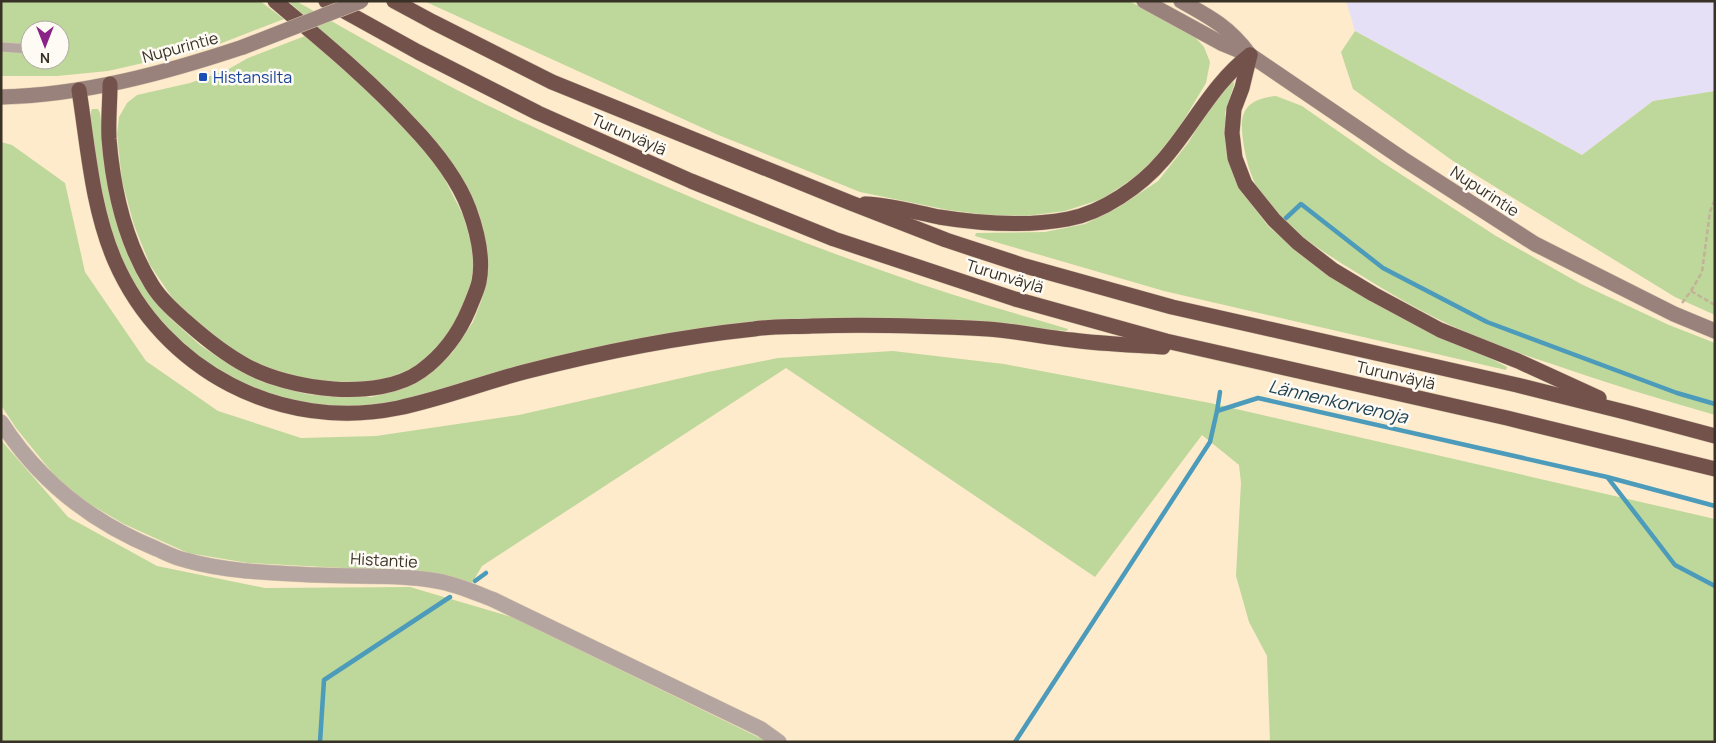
<svg xmlns="http://www.w3.org/2000/svg" width="1716" height="743" viewBox="0 0 1716 743" font-family="Manrope,sans-serif">
<style>
.industrial{fill:#e6e0f6}
.green{fill:#bed79a;fill-rule:evenodd}
.lines{fill:none;stroke-linecap:round;stroke-linejoin:round}
.stream{stroke:#4c9bbb;stroke-width:4.5}
.lane-casing{stroke:#d6c6ab;stroke-width:10}
.street-casing{stroke:#d6c6ab;stroke-width:16}
.secondary-casing{stroke:#d6c6ab;stroke-width:16}
.highway-casing{stroke:#d6c6ab;stroke-width:16}
.path{stroke:#c1b298;stroke-width:2.5;stroke-dasharray:5 2.5;stroke-linecap:butt}
.lane{stroke:#b5a5a1;stroke-width:9}
.street{stroke:#b5a5a1;stroke-width:15}
.secondary{stroke:#99817c;stroke-width:15}
.highway{stroke:#73524b;stroke-width:15}
.secondary-bridge-casing{stroke:#d6c6ab;stroke-width:16;stroke-linecap:butt}
.secondary-bridge{stroke:#99817c;stroke-width:15}
.transit-dot{fill:#1a4fb4;stroke:#fefaf4;stroke-width:2}
.labels{text-anchor:middle;stroke-width:5;stroke-linejoin:round;paint-order:stroke}
.street-label{font-size:16px;fill:#383125;stroke:#fefaf4}
.transit-label{font-size:16px;fill:#164399;stroke:#fefaf4;text-anchor:start}
.water-label{font-size:18px;font-style:italic;fill:#1f4251;stroke:#fefaf4}
</style>
<rect width="100%" height="100%" fill="#feebcc"/>
<polygon class="industrial" points="1346,1 1715,1 1715,91 1653,101 1582,155 1355,31"/>
<g class="green">
<path d="M1,1H260L284,19L209,48L108,71L57,76H1ZM30,30H60V60H30Z"/>
<path d="M288,1H296C372,44 448,88 527,124C644,179 764,230 886,272C946,294 1007,311 1068,329L1067,331L921,318L784,321L410,399C384,403 357,409 331,406C206,393 121,310 101,187C99,172 87,120 92,109H98L100,113L110,191L148,289L171,319L200,345L228,364L262,382L306,394L336,397H372L404,388L429,375L452,353L473,322L482,299L486,279L483,233L385,88Z"/>
<polygon points="424,1 1129,1 1192,34 1204,47 1210,62 1206,83 1179,128 1144,171 1102,199 1065,211 1026,216 987,215 948,210 860,192 716,134"/>
<polygon points="1355,31 1582,155 1653,101 1715,91 1715,315 1675,297 1453,161 1353,89 1341,52"/>
<polygon points="305,36 381,102 437,164 463,215 473,250 473,271 468,298 455,325 436,350 415,367 384,380 338,384 290,378 252,362 203,330 175,302 150,265 134,225 122,181 117,134 119,117 127,103 137,95 190,83 227,70 248,58"/>
<polygon points="1233,78 1234,85 1225,113 1225,142 1232,166 1246,197 1268,226 1304,257 1349,288 1414,324 1484,355 1507,367 1506,370 1164,291 975,236 976,233 1045,232 1085,224 1119,207 1158,181 1188,143 1219,93"/>
<path d="M1276,96L1302,106L1382,162L1496,236L1581,284L1669,325L1715,343V415C1659,399 1604,382 1549,363C1514,352 1479,339 1446,323C1415,308 1384,290 1354,271C1326,254 1289,230 1268,204C1251,183 1244,156 1242,130C1240,106 1254,98 1276,96Z"/>
<polygon points="1,142 12,145 65,183 85,272 146,361 218,411 301,438 376,436 519,415 708,372 778,358 893,351 1004,364 1210,403 1715,519 1715,742 1270,742 1267,656 1249,622 1236,576 1241,483 1239,465 1202,435 1095,577 786,368 482,566 472,583 436,573 248,563 188,553 124,524 83,500 54,475 16,428 1,405"/>
<polygon points="1,440 68,517 157,566 265,588 410,587 512,617 768,742 1,742"/>
</g>
<g class="lines">
<g class="stream">
<polyline points="1286,218 1301,204 1383,268 1487,322 1677,393 1715,404"/>
<polyline points="1217,411 1220,392"/>
<polyline points="1608,478 1675,565 1715,586"/>
<polyline points="475,581 486,573"/>
<polyline points="320,742 324,680 450,597"/>
<polyline points="1015,742 1210,442 1217,411 1258,398 1607,477 1715,506"/>
</g>
<defs>
<polyline id="lane" points="1,47 30,49"/>
<path id="street" d="M1,422C39,481 93,523 157,549C166,553 175,558 185,560C227,572 273,573 316,575C356,577 397,574 437,581C456,584 476,593 494,600L761,729L779,742"/>
<g id="secondary">
<polyline points="1144,1 1221,43 1250,55 1403,159 1535,244 1674,314 1715,331"/>
<path d="M1181,1C1210,17 1229,27 1249,54"/>
<path d="M1,97C84,95 165,73 243,47"/>
</g>
<g id="highway">
<polyline points="326,1 418,52 538,113 691,181 834,239 1015,299 1166,341 1507,418 1715,469"/>
<polyline points="394,1 433,22 552,82 851,203 946,240 1025,266 1172,307 1517,385 1629,413 1715,436"/>
<polyline points="1250,55 1242,88 1234,109 1232,133 1235,158 1245,184 1274,220 1298,243 1333,270 1373,294 1440,330 1518,361 1599,398"/>
<path d="M110,84C110,102 108,121 109,139C113,188 125,242 152,285C161,300 176,313 189,324C206,339 225,354 245,365C289,390 378,402 421,371C442,356 459,333 469,309C472,301 477,291 479,282C484,258 477,231 469,209C457,177 434,149 410,124C369,79 321,40 275,1"/>
<path d="M79,90C88,147 92,208 115,261C163,371 281,432 398,408C441,399 482,383 524,372C598,353 677,337 754,329C773,326 793,327 812,326C871,324 930,326 988,329C1016,331 1044,337 1072,340C1102,344 1133,345 1163,347"/>
<path d="M865,204C890,205 914,212 939,217C982,224 1025,227 1068,219C1102,213 1141,186 1163,160C1193,126 1213,83 1250,55"/>
</g>
</defs>
<use href="#lane" class="lane-casing"/>
<use href="#street" class="street-casing"/>
<use href="#secondary" class="secondary-casing"/>
<use href="#highway" class="highway-casing"/>
<g class="path">
<polyline points="1691,291 1715,305"/>
<polyline points="1682,303 1691,291 1702,272 1710,212 1715,199"/>
</g>
<use href="#lane" class="lane"/>
<use href="#street" class="street"/>
<use href="#secondary" class="secondary"/>
<use href="#highway" class="highway"/>
<defs>
<polyline id="secondary-bridge" points="243,47 361,1"/>
</defs>
<use href="#secondary-bridge" class="secondary-bridge-casing"/>
<use href="#secondary-bridge" class="secondary-bridge"/>
</g>
<rect class="transit-dot" x="198" y="72" width="10" height="10" rx="2.5"/>
<g class="labels">
<g class="street-label">
<text transform="translate(180 47) rotate(-15)" y="6">Nupurintie</text>
<text transform="translate(629 134) rotate(24)" y="6">Turunväylä</text>
<text transform="translate(1485 191) rotate(33)" y="6">Nupurintie</text>
<text transform="translate(1005 276) rotate(17)" y="6">Turunväylä</text>
<text transform="translate(1396 375) rotate(13)" y="6">Turunväylä</text>
<text transform="translate(384 560) rotate(3)" y="6">Histantie</text>
</g>
<g class="transit-label">
<text x="213" y="83">Histansilta</text>
</g>
<g class="water-label">
<text transform="translate(1338 402) rotate(13)" y="6">Lännenkorvenoja</text>
</g>
</g>
<rect width="1716" height="743" fill="none" stroke="#383125" stroke-width="5"/>
<g transform="translate(45 45) rotate(180)"><circle r="24" fill="#fefaf4" stroke="#afaaa1"/>
<path d="M0-4L9 19L0 12L-9 19Z" fill="#8b2287"/>
<text y="-8" font-size="14" font-weight="bold" text-anchor="middle" fill="#383125">N</text>
</g>
</svg>
